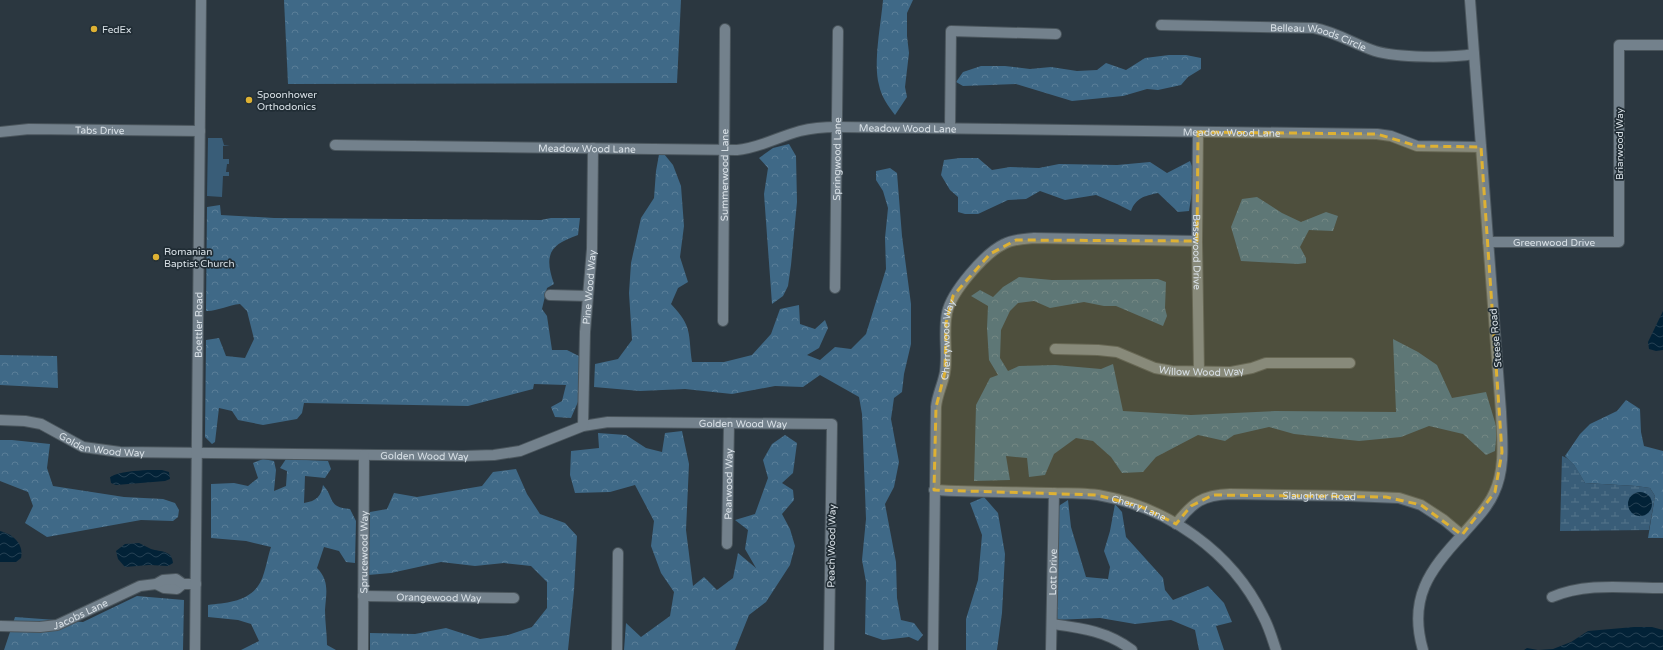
<svg xmlns="http://www.w3.org/2000/svg" width="1663" height="650" viewBox="0 0 1663 650" font-family="'Varela Round',sans-serif">
<style>
.grass{fill:#395d78}
.forest{fill:url(#forest-crowns)}
.wetland{fill:url(#wetland-marsh)}
.water{fill:url(#water-waves)}
.lines{fill:none;stroke-linecap:round;stroke-linejoin:round}
.minor-casing{stroke:#4a555c;stroke-width:12}
.minor{stroke:#73818c;stroke-width:10}
.marked{fill:#deb133;fill-opacity:0.2;stroke:#deb133;stroke-width:3;stroke-dasharray:8 5;stroke-linejoin:round}
.poi-dot{fill:#deb133;stroke:#212d35;stroke-width:1.5}
.labels{text-anchor:middle;stroke-width:3.5;stroke-linejoin:round;paint-order:stroke}
.poi-label{font-size:10px;fill:#d9e1e7;stroke:#212d35;text-anchor:start}
.street-label{font-size:10px;fill:#d9e1e7;stroke:#212d35}
</style>
<defs>
<pattern id="forest-crowns" width="20" height="18" patternUnits="userSpaceOnUse"><rect width="20" height="18" fill="#3f6987"/><path d="M2 6a3 3 0 1 1 6 0M12 15a3 3 0 1 1 6 0" fill="none" stroke="#5a7e98"/></pattern>
<pattern id="wetland-marsh" width="20" height="14" patternUnits="userSpaceOnUse"><rect width="20" height="14" fill="#395d78"/><path d="M1 5h8M5 5V1M11 12h8M15 12V8" fill="none" stroke="#55748b"/></pattern>
<pattern id="water-waves" width="16" height="10" patternUnits="userSpaceOnUse"><rect width="16" height="10" fill="#022237"/><path d="M0 5q4-4 8 0t8 0" fill="none" stroke="#264254"/></pattern>
</defs>
<rect width="100%" height="100%" fill="#2b3740"/>
<polygon class="grass" points="208,138 222,138 224,145 230,145 223,146 223,159 229,159 229,164 227,164 226,172 229,172 229,176 223,176 222,197 207,196"/>
<g class="forest">
<polygon points="284,0 681,0 677,83 288,84"/>
<path d="M883,0H913L907,13V36L909,53L905,87L907,97L895,115C888,106 881,96 879,85C873,62 881,24 883,0Z"/>
<polygon points="1169,55 1186,55 1201,58 1201,69 1188,77 1181,85 1158,90 1147,89 1123,96 1072,101 1016,84 963,86 956,82 963,72 981,66 1005,66 1030,69 1051,67 1077,71 1097,70 1106,63 1126,70 1145,58"/>
<polygon points="789,144 796,156 797,202 791,265 788,286 783,296 772,304 764,194 768,168 759,158 773,148"/>
<path d="M660,149L673,165L681,186L684,226L680,257L688,282L678,288L671,304C693,327 688,334 692,362H724L752,355L771,334L780,309L799,305L800,324L815,329L825,320L828,328L819,348L807,355L820,360L835,347L851,349L866,334L886,269L885,238L888,208L883,191L876,180V171L890,168L897,173L902,236L911,304V344L904,374L902,392L894,398L891,419L899,462L894,487L885,504L896,562L897,598L901,620L914,623L923,635L918,641L909,637L883,640L865,634L866,582L862,560L866,519L862,414L859,397L820,375L803,387L775,386L732,394L685,389L640,391L594,387L595,364L618,359L632,340L629,293L631,263L641,218L654,198L656,171Z"/>
<path d="M960,158H978L992,170L1010,167L1039,168L1059,164L1117,165L1150,162L1167,173L1190,161L1195,174L1189,211L1178,212L1158,193C1144,196 1136,198 1131,211L1117,204L1096,195L1065,200L1040,191L1026,199L1008,200L978,214H965L958,212V197L950,190L941,175L944,160Z"/>
<polygon points="1257,197 1282,213 1301,222 1326,212 1338,216 1333,231 1309,230 1300,247 1306,258 1306,263 1298,264 1241,261 1231,227 1242,199"/>
<path d="M220,205L221,215L274,218L541,220L551,218H580L578,235C549,245 544,255 554,284L547,288L542,309L547,316L552,350H567L579,356L581,395L571,418L555,417L551,407L562,401L566,385L534,384L533,389L468,406L304,403L302,413L297,419L263,425L238,420L232,411L219,408L215,442L212,444L205,437L206,340L219,338L226,356L245,358L254,339L247,311L240,304C228,305 215,312 206,311L207,207Z"/>
<polygon points="1019,277 1052,280 1158,279 1166,282 1165,308 1167,316 1163,326 1116,306 1104,306 1084,302 1050,308 1034,301 1018,303 1010,311 1001,330 1000,358 1008,371 1019,366 1055,365 1101,369 1113,364 1123,411 1191,415 1275,411 1396,412 1393,339 1418,352 1437,365 1452,398 1486,392 1497,429 1495,451 1486,455 1463,434 1429,426 1401,437 1359,441 1294,434 1269,427 1234,435 1225,441 1198,435 1156,457 1143,472 1122,473 1111,457 1093,441 1076,438 1054,454 1045,475 1029,477 1027,458 1006,456 1010,480 974,481 976,405 990,378 998,375 989,360 987,328 988,306 971,296 980,290 993,297 1003,287"/>
<polygon points="0,355 57,356 58,388 0,385"/>
<polygon points="1626,400 1640,409 1641,432 1644,446 1663,451 1663,538 1648,538 1655,496 1650,488 1636,486 1585,483 1574,465 1565,456 1580,434 1590,424 1617,411"/>
<polygon points="682,431 689,464 686,530 693,586 704,577 717,590 733,578 738,553 756,568 745,549 748,530 735,520 755,514 768,478 763,460 772,444 785,435 797,443 793,473 782,483 793,490 794,500 782,514 790,529 795,546 790,565 766,602 749,615 735,650 624,650 626,623 641,637 670,616 674,592 661,573 651,546 654,521 635,485 610,492 575,493 570,475 571,451 599,448 598,433 626,435 646,448 662,452 665,433"/>
<polygon points="0,440 12,440 50,444 47,468 53,486 124,497 163,499 175,503 179,510 178,517 173,521 141,520 47,537 25,523 33,506 28,492 0,481"/>
<path d="M263,459L274,461L276,470L274,491L286,486L287,471L280,468L286,459L328,461L331,469L325,478L305,476L304,503C317,501 321,496 323,485C335,498 327,507 350,509L356,521L355,563L346,562L339,551L324,547L317,568C330,581 326,594 325,610C325,622 327,634 327,645L336,650H241L259,641L251,624L238,620L208,617V605C226,603 247,602 258,586C265,577 267,558 271,547L246,541L211,538V484L234,483L248,486L258,478L253,463Z"/>
<polygon points="516,469 527,494 540,514 565,523 577,536 574,591 568,650 370,650 370,633 415,634 446,628 480,639 508,635 532,627 547,608 547,582 531,566 504,563 475,566 441,562 391,573 368,575 370,512 387,509 394,493 417,497 482,486 493,472"/>
<polygon points="984,497 998,513 1005,554 1002,613 997,650 966,650 966,619 978,580 982,535 970,503"/>
<polygon points="1068,500 1071,527 1086,577 1108,579 1110,567 1104,551 1110,531 1115,504 1122,512 1126,537 1163,578 1165,590 1173,600 1208,586 1224,603 1232,622 1216,626 1224,650 1199,650 1195,630 1171,620 1135,624 1100,618 1055,620 1057,507"/>
<polygon points="137,596 184,600 183,650 4,650 15,617 83,622"/>
</g>
<path class="wetland" d="M1562,456C1573,459 1580,474 1585,483L1636,486L1650,488L1655,496L1649,530L1560,531Z"/>
<g class="water">
<polygon points="1663,311 1663,350 1656,351 1649,349 1648,342"/>
<path d="M148,470H162L169,472L170,479L165,481L116,485L111,483L110,477C121,471 135,471 148,470Z"/>
<circle cx="1640" cy="504" r="12"/>
<path d="M0,531C13,534 24,544 21,558L16,562H0Z"/>
<path d="M139,543C143,545 147,547 151,549C161,552 172,550 173,563L168,566L149,565L125,567L118,559L116,551L125,544Z"/>
<polygon points="1634,627 1652,627 1663,630 1663,650 1524,650 1527,648 1538,650 1553,649 1571,642 1588,631"/>
</g>
<g class="lines">
<defs>
<g id="minor">
<path id="s1" d="M1161,25L1314,28C1336,32 1354,44 1375,51C1398,58 1450,58 1474,54"/>
<polyline points="950,128 951,31 1056,34"/>
<path id="s2" d="M0,132L29,129L200,131"/>
<path id="s3" d="M1198,132L1197,241L1199,372"/>
<path id="s4" d="M335,145L737,150C759,148 778,137 800,131C812,128 824,127 837,127L1377,134L1391,136L1417,146L1481,147"/>
<path id="s5" d="M1488,242H1619V45H1663"/>
<path id="s6" d="M835,288L838,31"/>
<polyline points="550,295 588,296"/>
<path id="s7" d="M723,321L725,29"/>
<path id="s8" d="M1055,349L1098,350L1117,352L1155,368L1172,371L1231,372L1252,368L1266,363H1350"/>
<path id="s9" d="M0,420L25,421L41,424L83,447L120,452L463,456L494,455L520,451L583,426L608,422L832,424L829,650"/>
<path id="s10" d="M583,426L585,332L592,249L593,148"/>
<path id="s11" d="M934,490C973,492 1013,492 1052,493C1068,493 1083,493 1098,495C1168,507 1232,552 1263,616C1269,627 1272,638 1276,650"/>
<path id="s12" d="M1176,524C1193,502 1203,495 1230,494L1350,496L1399,498L1421,505L1444,520L1462,535"/>
<path id="s13" d="M727,544L729,423"/>
<polyline points="156,584 164,588 177,589 183,584"/>
<path id="s14" d="M363,596L514,598"/>
<path d="M1552,597C1586,582 1626,588 1663,588"/>
<path d="M1052,624C1081,628 1107,631 1132,650"/>
<path id="s15" d="M0,626L40,627L57,625L140,586L156,584L163,580L176,579L183,584H196"/>
<path id="s16" d="M195,650L201,0"/>
<path id="s17" d="M363,650L364,455"/>
<polyline points="617,650 618,553"/>
<path id="s18" d="M933,650L936,407C937,395 943,384 945,372C948,353 943,333 947,313C951,292 985,253 1004,244C1013,239 1024,239 1034,238L1197,241"/>
<path id="s19" d="M1051,650L1054,493"/>
<path d="M1423,650C1408,599 1429,570 1463,534C1474,521 1487,509 1494,493C1506,468 1502,438 1501,412L1470,0"/>
</g>
</defs>
<use href="#minor" class="minor-casing"/>
<use href="#minor" class="minor"/>
</g>
<path class="marked" d="M1198,132L1377,134L1417,146L1481,147L1502,452L1495,492L1462,535L1421,505L1386,497L1213,495L1191,506L1176,524L1142,507L1097,495L934,490L936,407L945,372L946,323L953,296L990,254L1016,240L1197,241Z"/>
<g class="poi-dot">
<circle cx="94" cy="29" r="4"/>
<circle cx="249" cy="100" r="4"/>
<circle cx="156" cy="257" r="4"/>
</g>
<g class="labels">
<g class="poi-label">
<text x="102" y="33">FedEx</text>
<text x="257" y="98">Spoonhower<tspan x="257" dy="12">Orthodonics</tspan></text>
<text x="164" y="255">Romanian<tspan x="164" dy="12">Baptist Church</tspan></text>
</g>
<g class="street-label">
<text dy="4" stroke="none"><textPath href="#s1" startOffset="159">Belleau Woods Circle</textPath></text>
<text dy="4" stroke="none"><textPath href="#s4" startOffset="576">Meadow Wood Lane</textPath></text>
<text dy="4" stroke="none"><textPath href="#s2" startOffset="100">Tabs Drive</textPath></text>
<text dy="4" stroke="none"><textPath href="#s4" startOffset="900">Meadow Wood Lane</textPath></text>
<text transform="translate(1619 144) rotate(-90)" y="4">Briarwood Way</text>
<text dy="4" stroke="none"><textPath href="#s4" startOffset="252">Meadow Wood Lane</textPath></text>
<text dy="4" stroke="none"><textPath href="#s6" startOffset="129">Springwood Lane</textPath></text>
<text dy="4" stroke="none"><textPath href="#s7" startOffset="146">Summerwood Lane</textPath></text>
<text dy="4" stroke="none"><textPath href="#s5" startOffset="66">Greenwood Drive</textPath></text>
<text dy="4" stroke="none"><textPath href="#s3" startOffset="120">Basswood Drive</textPath></text>
<text dy="4" stroke="none"><textPath href="#s10" startOffset="139">Pine Wood Way</textPath></text>
<text dy="4" stroke="none"><textPath href="#s16" startOffset="325">Boettler Road</textPath></text>
<text transform="translate(1495 338) rotate(-95)" y="4">Steese Road</text>
<text dy="4" stroke="none"><textPath href="#s18" startOffset="312">Cherrywood Way</textPath></text>
<text dy="4" stroke="none"><textPath href="#s8" startOffset="150">Willow Wood Way</textPath></text>
<text dy="4" stroke="none"><textPath href="#s9" startOffset="755">Golden Wood Way</textPath></text>
<text dy="4" stroke="none"><textPath href="#s9" startOffset="107">Golden Wood Way</textPath></text>
<text dy="4" stroke="none"><textPath href="#s9" startOffset="431">Golden Wood Way</textPath></text>
<text dy="4" stroke="none"><textPath href="#s13" startOffset="60">Pearwood Way</textPath></text>
<text dy="4" stroke="none"><textPath href="#s12" startOffset="154">Slaughter Road</textPath></text>
<text dy="4" stroke="none"><textPath href="#s11" startOffset="207">Cherry Lane</textPath></text>
<text transform="translate(831 546) rotate(-89)" y="4">Peach Wood Way</text>
<text dy="4" stroke="none"><textPath href="#s17" startOffset="98">Sprucewood Way</textPath></text>
<text dy="4" stroke="none"><textPath href="#s19" startOffset="78">Lott Drive</textPath></text>
<text dy="4" stroke="none"><textPath href="#s14" startOffset="76">Orangewood Way</textPath></text>
<text dy="4" stroke="none"><textPath href="#s15" startOffset="83">Jacobs Lane</textPath></text>
</g>
</g>
</svg>
